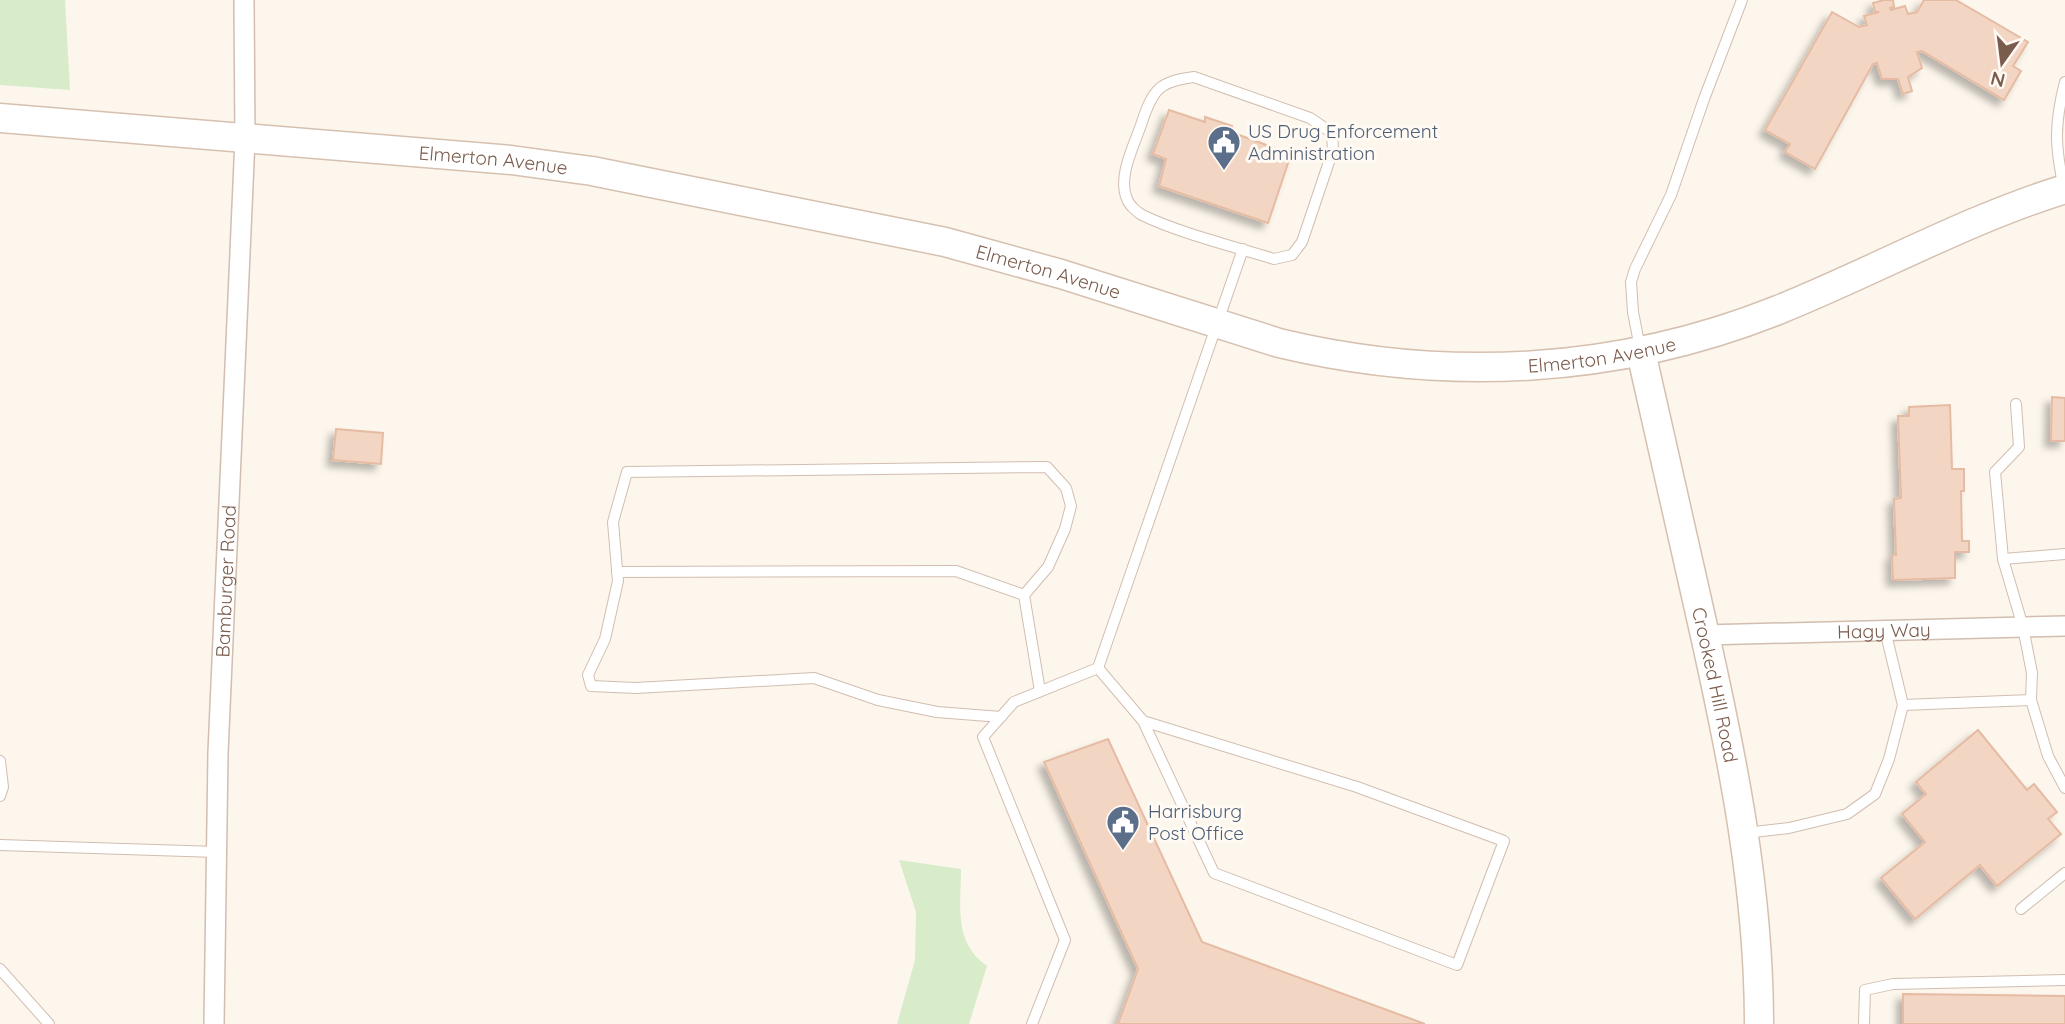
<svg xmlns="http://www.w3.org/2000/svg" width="2065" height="1024" viewBox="0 0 2065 1024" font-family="Quicksand,sans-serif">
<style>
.green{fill:#d8ecc9}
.building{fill:#f3d5c3;stroke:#e6bba3;stroke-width:2;filter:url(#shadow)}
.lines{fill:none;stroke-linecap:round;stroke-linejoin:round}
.lane-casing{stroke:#d1beb0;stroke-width:12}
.street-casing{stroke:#d1beb0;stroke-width:22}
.secondary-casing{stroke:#d6c0b0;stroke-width:31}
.lane{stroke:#fff;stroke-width:10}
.street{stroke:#fff;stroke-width:19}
.secondary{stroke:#fff;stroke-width:28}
.labels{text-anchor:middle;stroke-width:6;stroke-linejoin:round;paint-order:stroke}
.service-label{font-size:19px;fill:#4e5e75;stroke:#fffaf3;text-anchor:start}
.street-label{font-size:19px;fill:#7a5c4d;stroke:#fffaf3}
</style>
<defs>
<filter id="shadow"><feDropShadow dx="-6" dy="6" stdDeviation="3.5" flood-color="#0004"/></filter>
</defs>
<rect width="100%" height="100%" fill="#fdf6ec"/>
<g class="green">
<polygon points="0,0 65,0 70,90 0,85"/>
<path d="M899,860L961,869C961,906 953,942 987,966L969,1024H897L915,960L916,912Z"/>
</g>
<g class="building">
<polygon points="1884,0 1893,0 1894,7 1890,8 1891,10 1905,6 1908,14 1917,12 1924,0 1956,0 2028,42 2013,66 2021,71 2004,100 1922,51 1917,52 1922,68 1908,77 1912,91 1903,94 1898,79 1882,79 1877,63 1873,64 1815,169 1785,152 1790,144 1765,130 1832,12 1859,27 1867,25 1864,16 1879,12 1875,12 1873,3"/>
<polygon points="1169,110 1205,122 1205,117 1232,126 1231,132 1291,154 1268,223 1159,186 1166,159 1153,154"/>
<polygon points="2052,397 2065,398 2065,441 2051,441"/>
<polygon points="1950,405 1952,469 1964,469 1964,491 1961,491 1962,541 1969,541 1969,552 1955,552 1955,578 1893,580 1892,555 1896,555 1894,499 1901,498 1898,416 1909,416 1909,407"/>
<polygon points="336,429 383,433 381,464 333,460"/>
<polygon points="1978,730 2027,790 2034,784 2057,812 2048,819 2061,834 1997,886 1980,865 1915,919 1881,878 1925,842 1902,814 1926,794 1916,782"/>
<polygon points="1108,739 1202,942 1425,1024 1118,1024 1138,969 1044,762"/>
<polygon points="1903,994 2065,996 2065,1024 1903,1024"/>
</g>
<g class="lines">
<defs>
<g id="lane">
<path d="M1194,77L1310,118L1332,133L1333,150L1302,242L1292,255L1274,259C1232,246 1182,234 1142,215C1137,212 1129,205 1127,199C1117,176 1135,144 1142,122C1153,89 1160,81 1194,77Z"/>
<path d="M2064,189C2055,146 2054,125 2065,82"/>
<polyline points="1640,348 1633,312 1631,282 1635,269 1671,195 1704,99 1742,0"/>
<polyline points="2065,554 2003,559 2023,627 2032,673 2031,700 2048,756 2065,788"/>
<polyline points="2003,559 1995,472 2019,447 2016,404"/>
<polyline points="617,572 956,571 1024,595"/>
<polyline points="1098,668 1143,721 1214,873 1457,965 1504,841 1357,787 1143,721"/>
<polyline points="1903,705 2031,700"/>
<polyline points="1001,717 937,712 878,700 814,678 636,688 591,686 588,675 605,639 618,581 613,522 627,472 1047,467 1066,488 1071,506 1065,529 1048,567 1024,595 1040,691"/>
<polyline points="0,761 3,787 0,796"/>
<polyline points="1745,833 1789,828 1847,814 1875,794 1889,759 1903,705 1885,630"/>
<polyline points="0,845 217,852"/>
<polyline points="2021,909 2065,873"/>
<polyline points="0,969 49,1024"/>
<polyline points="1032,1024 1065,940 983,737 1014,702 1098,668 1243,249"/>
<polyline points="1864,1024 1865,990 1893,984 2065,980"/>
</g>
<g id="street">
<path id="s1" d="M1704,635L2065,626"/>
<path id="s2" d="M214,1024L218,753L245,139L244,0"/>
</g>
<g id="secondary">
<path id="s3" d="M0,118L511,160L592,171L945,242L1061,274L1279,343C1446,383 1618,374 1778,310C1875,271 1965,220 2065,189"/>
<path id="s4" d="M1641,352C1662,445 1683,538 1704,631C1733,761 1759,890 1759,1024"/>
</g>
</defs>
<use href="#lane" class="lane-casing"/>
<use href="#street" class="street-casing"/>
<use href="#secondary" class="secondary-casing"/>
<use href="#lane" class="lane"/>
<use href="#street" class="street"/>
<use href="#secondary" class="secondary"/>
</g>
<defs>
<symbol id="civic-pin" viewBox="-11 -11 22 30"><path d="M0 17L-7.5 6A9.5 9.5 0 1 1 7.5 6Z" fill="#5c6f8a" stroke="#fffaf3"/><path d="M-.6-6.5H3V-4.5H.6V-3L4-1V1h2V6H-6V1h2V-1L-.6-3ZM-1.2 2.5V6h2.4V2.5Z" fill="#fff"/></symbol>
</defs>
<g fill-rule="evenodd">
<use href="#civic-pin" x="1205" y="123" width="38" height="52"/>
<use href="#civic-pin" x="1104" y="803" width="38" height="52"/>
</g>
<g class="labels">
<g class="service-label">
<text x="1248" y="138">US Drug Enforcement<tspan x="1248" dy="22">Administration</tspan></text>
<text x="1148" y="818">Harrisburg<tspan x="1148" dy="22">Post Office</tspan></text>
</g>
<g class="street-label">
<text dy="7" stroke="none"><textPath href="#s3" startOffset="495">Elmerton Avenue</textPath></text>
<text dy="7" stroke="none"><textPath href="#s3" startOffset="1062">Elmerton Avenue</textPath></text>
<text dy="7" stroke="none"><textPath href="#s3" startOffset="1629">Elmerton Avenue</textPath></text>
<text dy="7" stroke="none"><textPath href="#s2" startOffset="443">Bamburger Road</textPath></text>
<text dy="7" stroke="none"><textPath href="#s1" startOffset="180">Hagy Way</textPath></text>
<text dy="7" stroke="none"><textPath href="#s4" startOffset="341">Crooked Hill Road</textPath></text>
</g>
</g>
<g transform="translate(2002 63) rotate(194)" stroke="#fffaf3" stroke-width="5" paint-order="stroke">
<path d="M0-5L12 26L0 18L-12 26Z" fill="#7a5c4d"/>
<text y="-10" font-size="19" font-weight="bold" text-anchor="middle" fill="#7a5c4d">N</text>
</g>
</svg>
